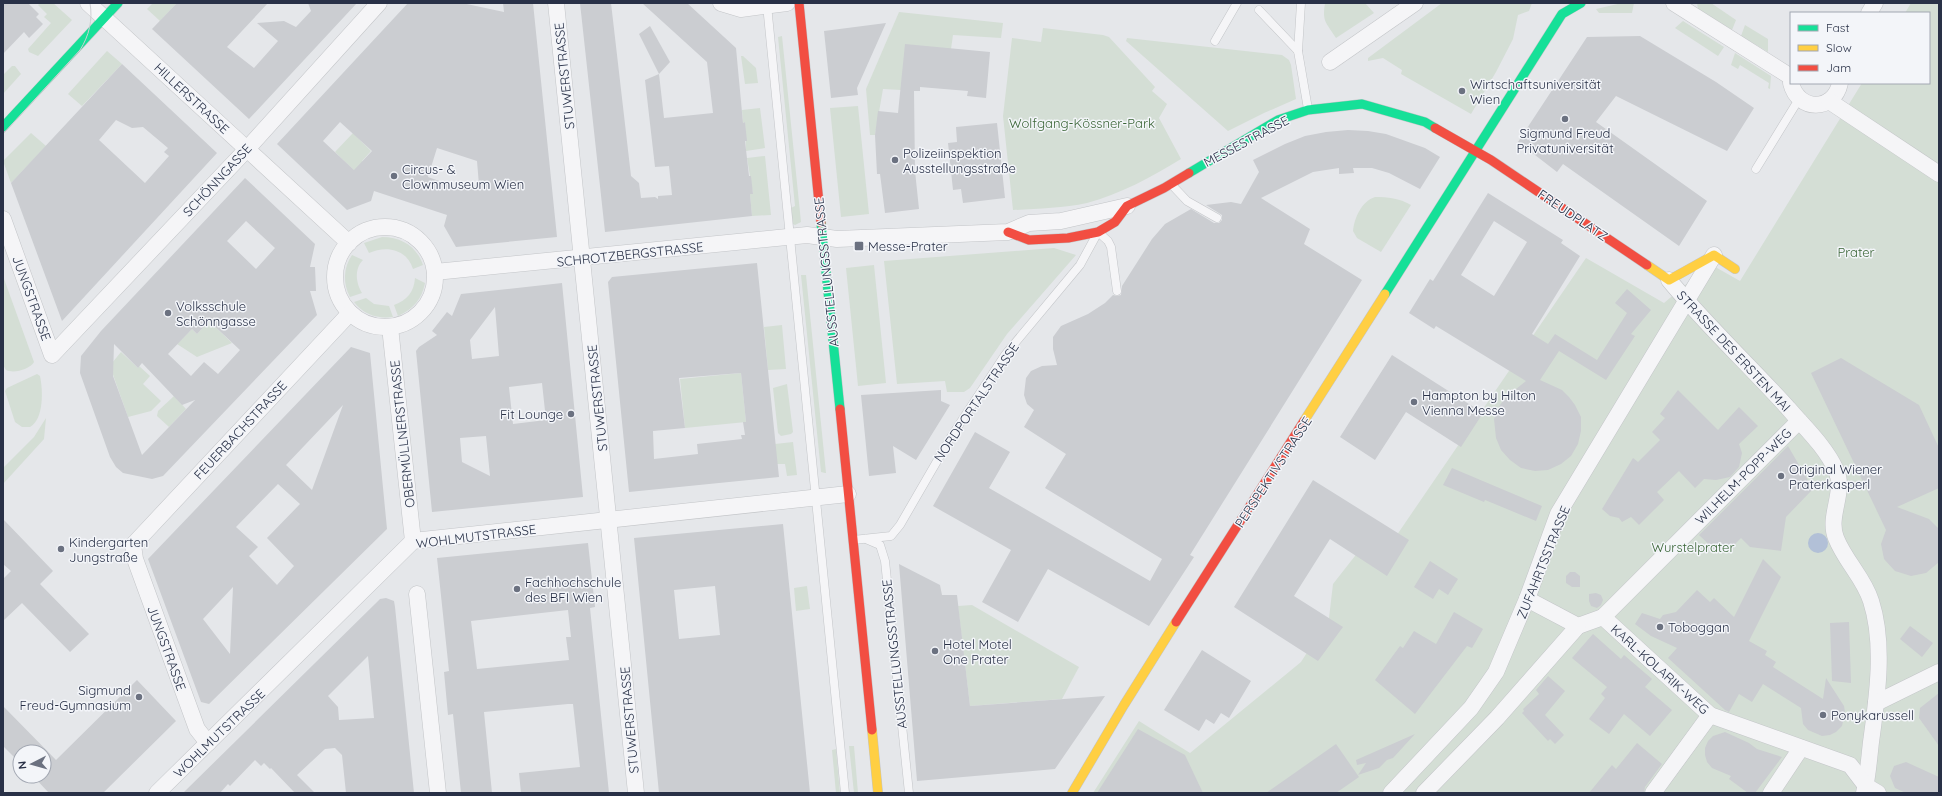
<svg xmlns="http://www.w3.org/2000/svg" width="1942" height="796" viewBox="0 0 1942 796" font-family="Quicksand,sans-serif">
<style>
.green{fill:#d4ded5}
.water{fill:#b2c0d7}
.building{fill:#cbcdd1;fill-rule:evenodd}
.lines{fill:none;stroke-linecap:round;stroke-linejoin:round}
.lane-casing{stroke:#c3c5c8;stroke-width:9}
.street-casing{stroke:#c3c5c8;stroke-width:17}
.fast-casing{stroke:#c3c5c8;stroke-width:10}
.slow-casing{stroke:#c3c5c8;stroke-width:10}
.jam-casing{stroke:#c3c5c8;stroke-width:10}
.lane{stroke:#f5f5f7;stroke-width:8}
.street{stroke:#f5f5f7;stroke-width:16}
.fast{stroke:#16e098;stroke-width:9}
.slow{stroke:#ffcf43;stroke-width:9}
.jam{stroke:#f24e42;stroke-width:9}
.tram{stroke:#cecfd2;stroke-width:1}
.poi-dot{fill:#6b7180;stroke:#f3f5f9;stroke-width:1.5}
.labels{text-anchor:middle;stroke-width:3;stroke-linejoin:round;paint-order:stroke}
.street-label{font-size:13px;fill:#293147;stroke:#f3f5f9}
.poi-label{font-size:13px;fill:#293147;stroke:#f3f5f9;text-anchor:start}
.park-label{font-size:13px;fill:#396435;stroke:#f3f5f9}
</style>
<rect width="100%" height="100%" fill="#e5e7ea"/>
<g class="green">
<polygon points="40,3 53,3 72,20 38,56 29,52 28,49 51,23 44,17 47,14 38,5"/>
<polygon points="153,3 177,3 160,21 147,9"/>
<path d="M1325,3H1365L1374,13L1336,38C1326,22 1322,22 1325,3Z"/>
<polygon points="1442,3 1532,3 1529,11 1518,15 1513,39 1496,72 1471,114 1401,74 1402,70 1383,58 1368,61 1368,58"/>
<polygon points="1622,3 1634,3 1632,13 1599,13 1596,9"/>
<polygon points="1697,3 1711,3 1736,20 1732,30 1698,9"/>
<polygon points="1911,3 1939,3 1939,793 1093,793 1139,721 1190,753 1301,662 1329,618 1333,584 1362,547 1388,548 1586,258 1664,303 1710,264 1740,281 1862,83 1929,83 1929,13 1905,13"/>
<polygon points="899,12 1003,23 1001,38 953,35 951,49 901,90 883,89 875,135 870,135 866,89"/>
<polygon points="1683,21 1724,47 1718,56 1675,28"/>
<polygon points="1745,25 1768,39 1768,52 1741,36"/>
<path d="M1043,28L1103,35L1109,37L1155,87L1152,91L1167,104L1159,118L1181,159C1151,177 1121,194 1087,203C1063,208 1037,209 1013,210L1003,116L1012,38L1041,42Z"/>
<polygon points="782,36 801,222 795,225 793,224 791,208 795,206 778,37"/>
<polygon points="1127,38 1282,55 1289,60 1291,65 1296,99 1264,113 1228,131 1126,41"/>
<polygon points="107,51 122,64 82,106 68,94"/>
<polygon points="1735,53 1771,76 1770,89 1768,88 1769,83 1740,65 1738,69 1731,65"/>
<polygon points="741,56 743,56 756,68 758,83 745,84"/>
<polygon points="12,66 15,66 21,74 3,94 3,75"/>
<polygon points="858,106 869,214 841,217 830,108"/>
<polygon points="760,108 765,148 746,151 745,122 743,123 742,110"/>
<polygon points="31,133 46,146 11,183 3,161"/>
<polygon points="353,133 371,151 362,161 365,164 358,174 335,152"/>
<polygon points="765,156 771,215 752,216 750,194 753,194 747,158"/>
<path d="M1375,197C1388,197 1399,198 1411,205L1381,252L1357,238L1353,231C1354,218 1362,201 1375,197Z"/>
<path d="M382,237C402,237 417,247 423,265L413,269C407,249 386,245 369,253L364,243Z"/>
<polygon points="1054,248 1076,255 1007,334 970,388 964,392 947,392 945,381 897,384 884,261"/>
<path d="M352,255L363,260C354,269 356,283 362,293L350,297C343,284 343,268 352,255Z"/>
<polygon points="874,265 886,383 858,386 846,268"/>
<polygon points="801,275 806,275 826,473 825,473 821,472"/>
<path d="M3,276L34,362C30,369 14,374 6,370L3,365Z"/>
<path d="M415,278L425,283C422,299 413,309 398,316L394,305C407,300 414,292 415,278Z"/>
<path d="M366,298L374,304L389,306L393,317C378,319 364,315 354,302Z"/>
<polygon points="209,321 232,343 197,357 177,344 192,329 197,334"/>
<polygon points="782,325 786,369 768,370 764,327"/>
<polygon points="121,352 138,368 139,366 150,376 143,384 161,401 151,411 128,417 111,369 113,369 112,363"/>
<polygon points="741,373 746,422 685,428 680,379"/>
<path d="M37,374L40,376C43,390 44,419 30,427H22L15,422L5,391L7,388Z"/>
<polygon points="787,384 793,432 791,434 781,436 778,433 773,388"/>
<polygon points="174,396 186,409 169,427 157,416 158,411"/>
<polygon points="46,418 44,439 3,484 3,468 34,437"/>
<polygon points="793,442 797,475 787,476 785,464 777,464 775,444"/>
<polygon points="807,586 810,609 796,611 794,588"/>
<polygon points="972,605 1079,667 1062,699 970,706 958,606"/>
<polygon points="849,746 854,746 858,793 854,793"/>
<polygon points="836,749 840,793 836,793 832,750"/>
</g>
<circle class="water" cx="1818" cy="543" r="10"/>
<g class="building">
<polygon points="3,3 28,3 39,14 36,17 43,24 29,38 24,32 3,54"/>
<polygon points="177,3 268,3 227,47 254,68 278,41 257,23 284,21 296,27 311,11 308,3 357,3 249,119 152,29"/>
<path d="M408,3H462L504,12L503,3H533L557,237L456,247L444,226L447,215L374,191L371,201L347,210L277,144ZM340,122L372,151L354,170L323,141ZM437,148L477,161L479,185L456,187L428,177Z"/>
<polygon points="580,3 611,3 631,176 639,183 641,198 655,197 658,199 658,196 672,195 669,166 655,167 645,80 659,74 664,118 713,113 707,62 642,3 687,3 736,48 743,123 745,122 747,141 745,141 749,176 751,176 753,194 750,194 752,216 605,232"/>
<polygon points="886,23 857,88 858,95 831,98 824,31"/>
<polygon points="650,26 670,62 659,74 639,34"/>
<polygon points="1640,36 1716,82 1754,108 1727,151 1616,96 1596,122 1707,201 1679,246 1563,164 1557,172 1518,142 1587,37"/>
<polygon points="905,44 990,52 986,98 967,96 968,91 920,87 920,91 914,91 915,171 919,209 885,213 880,174 877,174 875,135 878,111 898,113"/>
<path d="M122,64L217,153L62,321L11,183ZM116,120L132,128L143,127L168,148L164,152L169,156L145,183L99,140Z"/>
<polygon points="997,123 1005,198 963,203 961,189 953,190 948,143 957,142 956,127"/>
<polygon points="1348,130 1368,131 1386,134 1425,148 1440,157 1420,189 1389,173 1372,168 1353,168 1354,173 1339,174 1339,168 1313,172 1261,198 1310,229 1304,244 1362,280 1190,555 1194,557 1149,626 1048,569 1018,622 982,602 1011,550 933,506 975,432 1010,452 989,488 1150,581 1162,559 1045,488 1066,454 1024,427 1034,410 1027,404 1024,395 1026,378 1031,371 1042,366 1057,365 1053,349 1053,337 1061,326 1088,314 1105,303 1113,295 1117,296 1121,295 1122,286 1152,239 1165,224 1191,209 1214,223 1219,223 1222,220 1222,215 1206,205 1231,202 1241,204 1259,172 1253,160 1285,144 1305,136 1326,132"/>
<path d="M245,178L315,244L310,267H315L316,291H310L317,315L163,476L152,479L123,473L116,467L110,457L80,373L81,356L101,331ZM246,221L275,248L256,269L227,241ZM209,321L240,350L218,374L204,362L191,376L168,354L192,329L197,334ZM114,344L138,368L142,363L182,405L195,400L142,455L113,376Z"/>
<path d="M1488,193L1563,240L1561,243L1580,256L1532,334L1548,344L1555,334L1597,360L1627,313L1615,303L1627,289L1651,310L1631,334L1635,336L1606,380L1559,351L1540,380L1562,390L1569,397L1575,405L1581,417V431L1578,444L1571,456L1561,464L1548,470L1535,471L1521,468L1510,460L1501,450L1496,438L1494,419L1500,405L1506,397L1526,381L1436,326L1434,329L1409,313L1430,279L1433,281ZM1494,221L1527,242L1494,296L1461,275Z"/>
<path d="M757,263L779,477L629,492L608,282L612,277ZM741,373L746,422H743L745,435H741L742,439L697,444L698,454L654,459L653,431L685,428L679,378Z"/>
<path d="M562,283L583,497L432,512L416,351L419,347L437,335L432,331L447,312L452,316L461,294ZM495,307L499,356L472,359L470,340ZM542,383L546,420L513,424L509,387ZM486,436L490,476L462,462L460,438Z"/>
<path d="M351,347L370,353L387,529L209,704L201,702L148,559ZM343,405L312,490L286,465ZM278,484L300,504L267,538L294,566L277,585L249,556L258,547L236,527ZM233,587L230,654L203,619Z"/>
<polygon points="1392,355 1483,413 1461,447 1406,412 1375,460 1340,437"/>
<polygon points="1841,358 1919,405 1939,448 1939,488 1897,507 1929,519 1939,529 1939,562 1926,573 1911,576 1895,571 1884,559 1881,544 1886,530 1811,373"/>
<polygon points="941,390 941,401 950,405 916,460 893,446 896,473 869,476 861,395"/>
<polygon points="1678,390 1718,430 1739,407 1758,426 1739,444 1742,453 1739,467 1730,477 1716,480 1704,479 1695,488 1679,471 1657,492 1664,500 1639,525 1631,517 1622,522 1619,518 1610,516 1602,509 1633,458 1638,462 1660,440 1652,432 1665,418 1660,414"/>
<polygon points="1788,446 1813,489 1786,517 1781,551 1750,547 1741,538 1728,551 1725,549 1721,553 1719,550 1717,552 1699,535"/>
<polygon points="1452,468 1542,506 1536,521 1485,500 1484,502 1443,485"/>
<polygon points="1313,480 1409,540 1387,576 1330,539 1294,596 1343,627 1318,661 1234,607"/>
<polygon points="3,519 53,571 40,584 89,634 70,652 22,603 3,621 3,579 11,571 3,564"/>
<path d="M783,524L810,793H659L634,538ZM715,586L720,635L679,639L674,590Z"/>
<path d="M588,543L595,607L590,608L609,793H521L519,773L580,767L573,704H568L484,712L492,793H461L453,714L448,715L444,672L449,671L437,558ZM568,610L571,637H566L569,660L477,669L471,621Z"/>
<polygon points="1763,559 1781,577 1749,641 1767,651 1765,655 1776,662 1773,667 1823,699 1826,678 1844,706 1845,712 1842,726 1836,732 1830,735 1822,736 1808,730 1803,724 1801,708 1763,684 1752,702 1739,694 1729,712 1725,710 1668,658 1677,648 1651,636 1635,624 1642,613 1660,619 1663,615 1676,612 1697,590 1710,602 1714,598 1734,617"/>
<polygon points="1430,561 1458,579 1448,595 1439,589 1433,599 1414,587"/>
<polygon points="899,564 940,585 942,595 957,595 970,706 1105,696 1055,769 917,781"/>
<polygon points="1570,572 1575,572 1580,576 1580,587 1572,587 1566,583 1566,576"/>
<polygon points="1589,594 1596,593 1601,595 1603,600 1601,605 1597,608 1591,606 1589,601"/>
<path d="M386,598L394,601L395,607L414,793H346L342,755L335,748L325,749L297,775L315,793H295L271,768L270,769L264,763L261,766L255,760L230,786L228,784L220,793H183L375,604L380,599ZM368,656L374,718L339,720L338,707L328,696Z"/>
<polygon points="1454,612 1483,629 1472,648 1467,646 1415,714 1375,680 1400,646 1403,648 1414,631 1436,644"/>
<polygon points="1849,622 1851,683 1832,681 1830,623"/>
<polygon points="1910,626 1933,643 1922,657 1900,639"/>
<polygon points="1593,634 1621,659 1624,655 1652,679 1645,687 1672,710 1650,736 1624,714 1609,734 1589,719 1605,698 1601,694 1607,687 1572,658"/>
<polygon points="1202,650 1251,681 1229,718 1221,713 1214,724 1206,719 1199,731 1164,710"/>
<polygon points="1548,676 1565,691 1545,715 1564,735 1555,744 1550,739 1548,741 1522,713 1524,711 1523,709 1539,694 1536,690"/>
<polygon points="137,680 176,721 103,793 49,793 33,776 44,776 44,752 20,752 20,763 3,746 3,706 56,760"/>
<polygon points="1939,693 1939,746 1919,718 1920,708"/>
<polygon points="1138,729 1185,755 1203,793 1097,793"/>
<polygon points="1725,732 1749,743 1757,749 1782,757 1755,793 1748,793 1729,779 1731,776 1712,768 1707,762 1705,755 1705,748 1708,741 1713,736"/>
<polygon points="1415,734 1393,758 1387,760 1379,768 1358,775 1366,763 1357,765 1356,760"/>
<polygon points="1637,743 1662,764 1645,787 1644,793 1589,793 1612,765 1616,769"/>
<polygon points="1336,744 1359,777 1336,793 1266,793"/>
<polygon points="1906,762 1939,777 1939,793 1906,793 1895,788 1890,776 1894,766"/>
</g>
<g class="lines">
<defs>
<g id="lane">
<polyline points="767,5 845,793"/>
<polyline points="1259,10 1298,51 1308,109"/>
<polyline points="1215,41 1237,3"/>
<polyline points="1298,51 1301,3"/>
<polyline points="1756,169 1799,99"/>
<polyline points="1171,184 1187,201 1217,218"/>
<polyline points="866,539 880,545 885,561 909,793"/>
<polyline points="853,540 891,536 900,525 951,437 1005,355 1080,265 1098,232 1108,241 1111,247 1117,291"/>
</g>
<g id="street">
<polyline points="88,3 349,243"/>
<polyline points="556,3 636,793"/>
<polyline points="721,3 741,9 787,3"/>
<polyline points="1674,3 1791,77"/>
<polyline points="1869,13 1875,3"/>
<polyline points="1330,62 1415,3"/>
<path d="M1791,83C1798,112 1834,112 1840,83"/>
<polyline points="1829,101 1939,174"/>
<polyline points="3,219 52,355 247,149 379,3"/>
<circle cx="385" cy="277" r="50"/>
<polyline points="435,272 807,235 837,239 1008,232 1029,223 1061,221 1127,206"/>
<path d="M1669,280C1706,325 1749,365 1788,408C1805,428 1825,446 1836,470C1846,492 1827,516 1836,538C1845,561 1864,578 1871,601C1885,644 1877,698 1871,742C1869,759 1868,776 1864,793"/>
<polyline points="390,327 413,541"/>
<polyline points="417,594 438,793"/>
<polyline points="1527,599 1578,626 1603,617 1710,715 1850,765 1866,786 1878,793"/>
<polyline points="1603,617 1799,421"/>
<polyline points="1876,703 1939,672"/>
<polyline points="208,743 197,729 135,559 133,545 350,313"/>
<polyline points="157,793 413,541 848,494"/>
<polyline points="1391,793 1471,708 1496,672 1527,599 1558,514 1714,255"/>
<polyline points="1424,793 1497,718 1578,626"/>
<polyline points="1653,793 1710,715"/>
<polyline points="1771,793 1801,748"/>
</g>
<g id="fast">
<polyline points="3,127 118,3"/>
<polyline points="1189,173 1278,120 1308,110 1362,104 1425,122 1435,128"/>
<polyline points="821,223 840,409"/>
<polyline points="1385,294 1562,14 1581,3"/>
</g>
<g id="slow">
<polyline points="1647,265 1669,280 1714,255 1735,269"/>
<polyline points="1304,421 1385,294"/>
<polyline points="872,730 878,793"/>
<polyline points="1072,793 1124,705 1176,622"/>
</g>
<g id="jam">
<polyline points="799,3 821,223"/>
<polyline points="1435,128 1491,160 1647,265"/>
<polyline points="1008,232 1029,240 1068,238 1098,232 1115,222 1127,206 1164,188 1189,173"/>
<polyline points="840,409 872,730"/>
<polyline points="1176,622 1304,421"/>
</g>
</defs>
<use href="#lane" class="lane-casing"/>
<use href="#street" class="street-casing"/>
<use href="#fast" class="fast-casing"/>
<use href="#slow" class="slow-casing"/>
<use href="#jam" class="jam-casing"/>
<use href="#lane" class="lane"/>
<use href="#street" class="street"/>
<use href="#fast" class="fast"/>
<use href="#slow" class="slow"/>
<use href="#jam" class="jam"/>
<path class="tram" d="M3,134L80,50C89,36 93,20 90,3"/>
</g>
<g class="poi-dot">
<circle cx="1462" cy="91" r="4"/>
<circle cx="1565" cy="119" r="4"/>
<circle cx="895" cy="160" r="4"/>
<circle cx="394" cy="176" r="4"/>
<rect x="854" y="241" width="10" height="10" rx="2"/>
<circle cx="168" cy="313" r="4"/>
<circle cx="1414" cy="402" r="4"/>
<circle cx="571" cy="414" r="4"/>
<circle cx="1781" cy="476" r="4"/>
<circle cx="61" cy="549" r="4"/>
<circle cx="517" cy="589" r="4"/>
<circle cx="1660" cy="627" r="4"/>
<circle cx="935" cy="651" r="4"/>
<circle cx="139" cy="697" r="4"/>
<circle cx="1823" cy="715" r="4"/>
</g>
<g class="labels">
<g class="street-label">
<text transform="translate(564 76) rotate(-96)" y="5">STUWERSTRASSE</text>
<text transform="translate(192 98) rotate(43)" y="5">HILLERSTRASSE</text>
<text transform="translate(1246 141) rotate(-28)" y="5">MESSESTRASSE</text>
<text transform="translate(217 180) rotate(-47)" y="5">SCHÖNNGASSE</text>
<text transform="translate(1573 215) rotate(34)" y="5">FREUDPLATZ</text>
<text transform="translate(630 254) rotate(-6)" y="5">SCHROTZBERGSTRASSE</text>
<text transform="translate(826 272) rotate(-96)" y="5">AUSSTELLUNGSSTRASSE</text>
<text transform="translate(32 298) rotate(70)" y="5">JUNGSTRASSE</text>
<text transform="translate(1734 351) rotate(47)" y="5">STRASSE DES ERSTEN MAI</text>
<text transform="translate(597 398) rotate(-96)" y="5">STUWERSTRASSE</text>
<text transform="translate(976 402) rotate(-56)" y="5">NORDPORTALSTRASSE</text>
<text transform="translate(240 430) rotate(-47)" y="5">FEUERBACHSTRASSE</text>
<text transform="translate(402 434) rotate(-96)" y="5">OBERMÜLLNERSTRASSE</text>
<text transform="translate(1273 472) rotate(-57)" y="5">PERSPEKTIVSTRASSE</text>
<text transform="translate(1743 476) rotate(-45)" y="5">WILHELM-POPP-WEG</text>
<text transform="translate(476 536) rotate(-7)" y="5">WOHLMUTSTRASSE</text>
<text transform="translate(1543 562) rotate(-68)" y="5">ZUFAHRTSSTRASSE</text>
<text transform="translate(167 648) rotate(70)" y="5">JUNGSTRASSE</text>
<text transform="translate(894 654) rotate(-96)" y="5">AUSSTELLUNGSSTRASSE</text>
<text transform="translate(1660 669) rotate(42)" y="5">KARL-KOLARIK-WEG</text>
<text transform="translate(629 720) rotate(-95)" y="5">STUWERSTRASSE</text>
<text transform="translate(219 733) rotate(-44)" y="5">WOHLMUTSTRASSE</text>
</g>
<g class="poi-label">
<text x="1470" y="89">Wirtschaftsuniversität<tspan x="1470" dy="15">Wien</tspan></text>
<text x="1565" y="138" text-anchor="middle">Sigmund Freud<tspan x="1565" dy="15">Privatuniversität</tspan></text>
<text x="903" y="158">Polizeiinspektion<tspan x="903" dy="15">Ausstellungsstraße</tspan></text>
<text x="402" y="174">Circus- &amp;<tspan x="402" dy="15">Clownmuseum Wien</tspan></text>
<text x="868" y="251">Messe-Prater</text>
<text x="176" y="311">Volksschule<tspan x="176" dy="15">Schönngasse</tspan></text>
<text x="1422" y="400">Hampton by Hilton<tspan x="1422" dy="15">Vienna Messe</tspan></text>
<text x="563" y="419" text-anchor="end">Fit Lounge</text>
<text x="1789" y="474">Original Wiener<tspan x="1789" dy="15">Praterkasperl</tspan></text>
<text x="69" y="547">Kindergarten<tspan x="69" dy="15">Jungstraße</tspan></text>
<text x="525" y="587">Fachhochschule<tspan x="525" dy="15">des BFI Wien</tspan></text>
<text x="1668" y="632">Toboggan</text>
<text x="943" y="649">Hotel Motel<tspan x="943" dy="15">One Prater</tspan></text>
<text x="131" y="695" text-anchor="end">Sigmund<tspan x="131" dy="15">Freud-Gymnasium</tspan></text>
<text x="1831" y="720">Ponykarussell</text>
</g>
<g class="park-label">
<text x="1082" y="128">Wolfgang-Kössner-Park</text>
<text x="1856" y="257">Prater</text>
<text x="1693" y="552">Wurstelprater</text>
</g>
</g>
<rect width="1942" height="796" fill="none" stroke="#293147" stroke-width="8"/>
<rect x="1790" y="12" width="140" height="72" fill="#f3f5f9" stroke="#a2a7b2"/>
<rect x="1798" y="25" width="20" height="6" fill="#16e098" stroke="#a2a7b2"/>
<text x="1826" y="32" font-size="12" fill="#293147">Fast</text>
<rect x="1798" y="45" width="20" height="6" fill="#ffcf43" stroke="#a2a7b2"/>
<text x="1826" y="52" font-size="12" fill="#293147">Slow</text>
<rect x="1798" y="65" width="20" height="6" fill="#f24e42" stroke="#a2a7b2"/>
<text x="1826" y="72" font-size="12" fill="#293147">Jam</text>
<g transform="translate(32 764) rotate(264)"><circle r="19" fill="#f3f5f9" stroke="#a2a7b2"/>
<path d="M0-3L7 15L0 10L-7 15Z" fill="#6b7180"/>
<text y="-6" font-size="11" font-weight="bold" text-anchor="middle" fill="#293147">N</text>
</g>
</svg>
